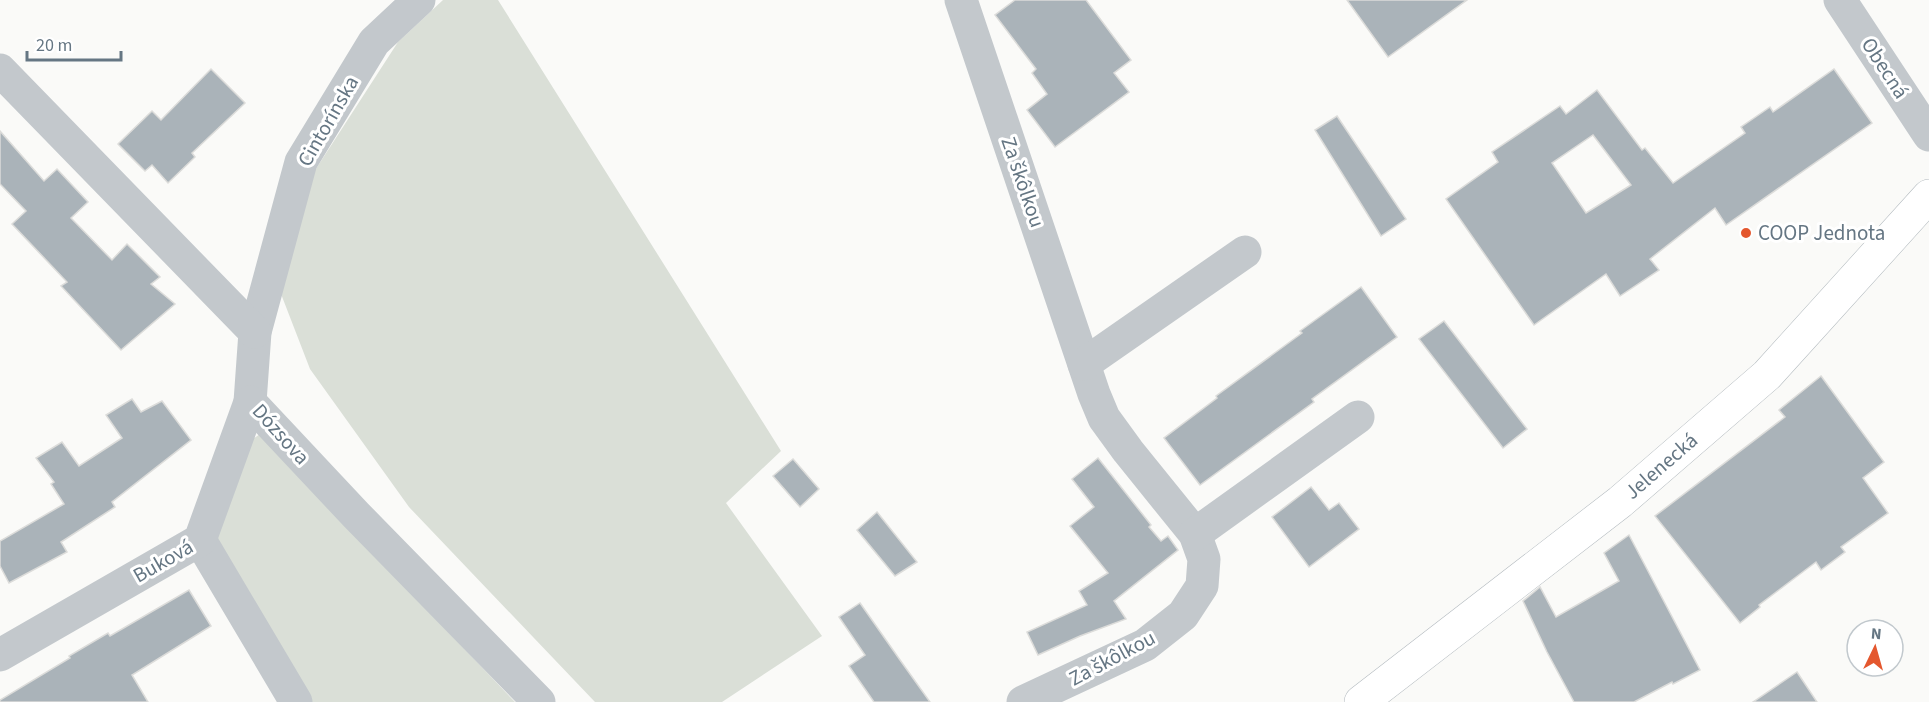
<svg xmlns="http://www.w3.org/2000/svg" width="1929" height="702" viewBox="0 0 1929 702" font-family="'Source Sans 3',sans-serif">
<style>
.green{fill:#dadfd7}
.building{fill:#aab3b9;stroke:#dcdcda;stroke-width:1.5;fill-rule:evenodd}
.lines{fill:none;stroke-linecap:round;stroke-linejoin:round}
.secondary-casing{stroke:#b3babf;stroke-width:34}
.street{stroke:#c3c8cc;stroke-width:33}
.secondary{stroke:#fff;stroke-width:33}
.poi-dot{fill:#e4572e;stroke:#fff;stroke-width:2}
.labels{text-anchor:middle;stroke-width:6;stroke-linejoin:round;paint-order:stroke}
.street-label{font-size:21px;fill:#657683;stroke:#fff}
.poi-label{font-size:21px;fill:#657683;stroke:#fff;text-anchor:start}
</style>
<rect width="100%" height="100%" fill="#fafaf8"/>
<g class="green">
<polygon points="443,0 498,0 781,451 726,503 822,636 722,702 595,702 409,507 310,369 276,281 288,212 398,42"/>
<polygon points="260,434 515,702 296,702 209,561 243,446"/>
</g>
<g class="building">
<polygon points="1015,0 1086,0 1131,60 1114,73 1129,92 1055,147 1027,110 1047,94 1032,73 1036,69 995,15"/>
<polygon points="1347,0 1467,0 1388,57"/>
<polygon points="211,69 245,103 192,153 195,157 168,183 152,165 145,171 118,144 152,111 161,120"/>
<path d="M1834,69L1872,123L1726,225L1715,208L1650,259L1659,270L1620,296L1606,274L1534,325L1446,199L1498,162L1492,152L1560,106L1566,114L1597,90L1642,150L1645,148L1673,183L1745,133L1741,127L1770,107L1773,112ZM1593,135L1631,185L1586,213L1552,163Z"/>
<polygon points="1337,116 1406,219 1381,236 1315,130"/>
<polygon points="0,131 44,181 57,169 88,202 71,218 112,260 127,244 160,277 151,284 175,304 121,350 61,286 67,282 12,224 26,211 0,184"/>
<polygon points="1361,287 1397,337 1312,399 1314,402 1200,485 1164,438 1217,398 1216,396 1302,333 1300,331"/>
<polygon points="1444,321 1527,429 1503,448 1419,339"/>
<polygon points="1821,376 1884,462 1863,478 1888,513 1841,547 1845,552 1821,570 1816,562 1759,605 1760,607 1740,623 1655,516 1785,417 1779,410"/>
<polygon points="132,399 141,412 162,401 191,440 112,502 115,507 61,542 67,552 9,583 0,566 0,541 64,504 51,484 54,482 36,458 62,442 79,466 122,438 106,415"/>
<polygon points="1098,458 1151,525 1149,527 1161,541 1168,536 1178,550 1114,601 1126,619 1080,636 1038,655 1027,632 1087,605 1079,591 1108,573 1070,526 1094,507 1072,479"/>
<polygon points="793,459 819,489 800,507 773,476"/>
<polygon points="1311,487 1329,510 1339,503 1359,529 1309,567 1272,517"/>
<polygon points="877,512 917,562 895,576 857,530"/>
<polygon points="1629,535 1700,670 1673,684 1672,682 1634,702 1574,702 1547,652 1523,601 1540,587 1556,617 1619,581 1604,553"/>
<polygon points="189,590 211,626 132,675 148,702 0,702 0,700 70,658 69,656 108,633 110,636"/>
<polygon points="860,603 900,660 930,702 874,702 849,666 865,655 839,617"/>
<polygon points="1797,672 1817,702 1753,702"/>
</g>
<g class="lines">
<defs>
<polyline id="secondary" points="1361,702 1620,502 1767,375 1929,196"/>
</defs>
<use href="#secondary" class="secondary-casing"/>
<g class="street">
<polyline points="419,0 374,42 301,162 255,332 250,402 356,515 539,702"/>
<polyline points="961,0 1094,394 1104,418 1128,451 1195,534 1204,559 1202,586 1183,615 1145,645 1023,702"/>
<polyline points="1840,0 1929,135"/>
<polyline points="0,70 255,332"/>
<polyline points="1084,364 1245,252"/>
<polyline points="1195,534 1358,417"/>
<polyline points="200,540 296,702"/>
<polyline points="0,655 200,540 250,402"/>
</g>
<use href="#secondary" class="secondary"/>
</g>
<circle class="poi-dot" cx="1746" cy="233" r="6"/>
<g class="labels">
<g class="street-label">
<text transform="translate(1885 68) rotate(57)" y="7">Obecná</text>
<text transform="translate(328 121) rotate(-60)" y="7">Cintorínska</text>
<text transform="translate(1023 182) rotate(71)" y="7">Za škôlkou</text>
<text transform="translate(281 434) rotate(48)" y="7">Dózsova</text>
<text transform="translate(1661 466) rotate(-41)" y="7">Jelenecká</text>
<text transform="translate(163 561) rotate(-30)" y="7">Buková</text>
<text transform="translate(1112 658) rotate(-28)" y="7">Za škôlkou</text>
</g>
<g class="poi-label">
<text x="1758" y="240">COOP Jednota</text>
</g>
</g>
<g transform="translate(1875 648) rotate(5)"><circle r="28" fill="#ffffff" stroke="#c1c8cd" stroke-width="1.5"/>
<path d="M0-4.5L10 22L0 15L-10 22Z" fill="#e4572e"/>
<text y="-9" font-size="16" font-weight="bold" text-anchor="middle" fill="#657683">N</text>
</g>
<path d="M27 51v9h94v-9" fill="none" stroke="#657683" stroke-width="3"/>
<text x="36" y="51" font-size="18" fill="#657683" stroke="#ffffff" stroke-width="4.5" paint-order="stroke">20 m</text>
</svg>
